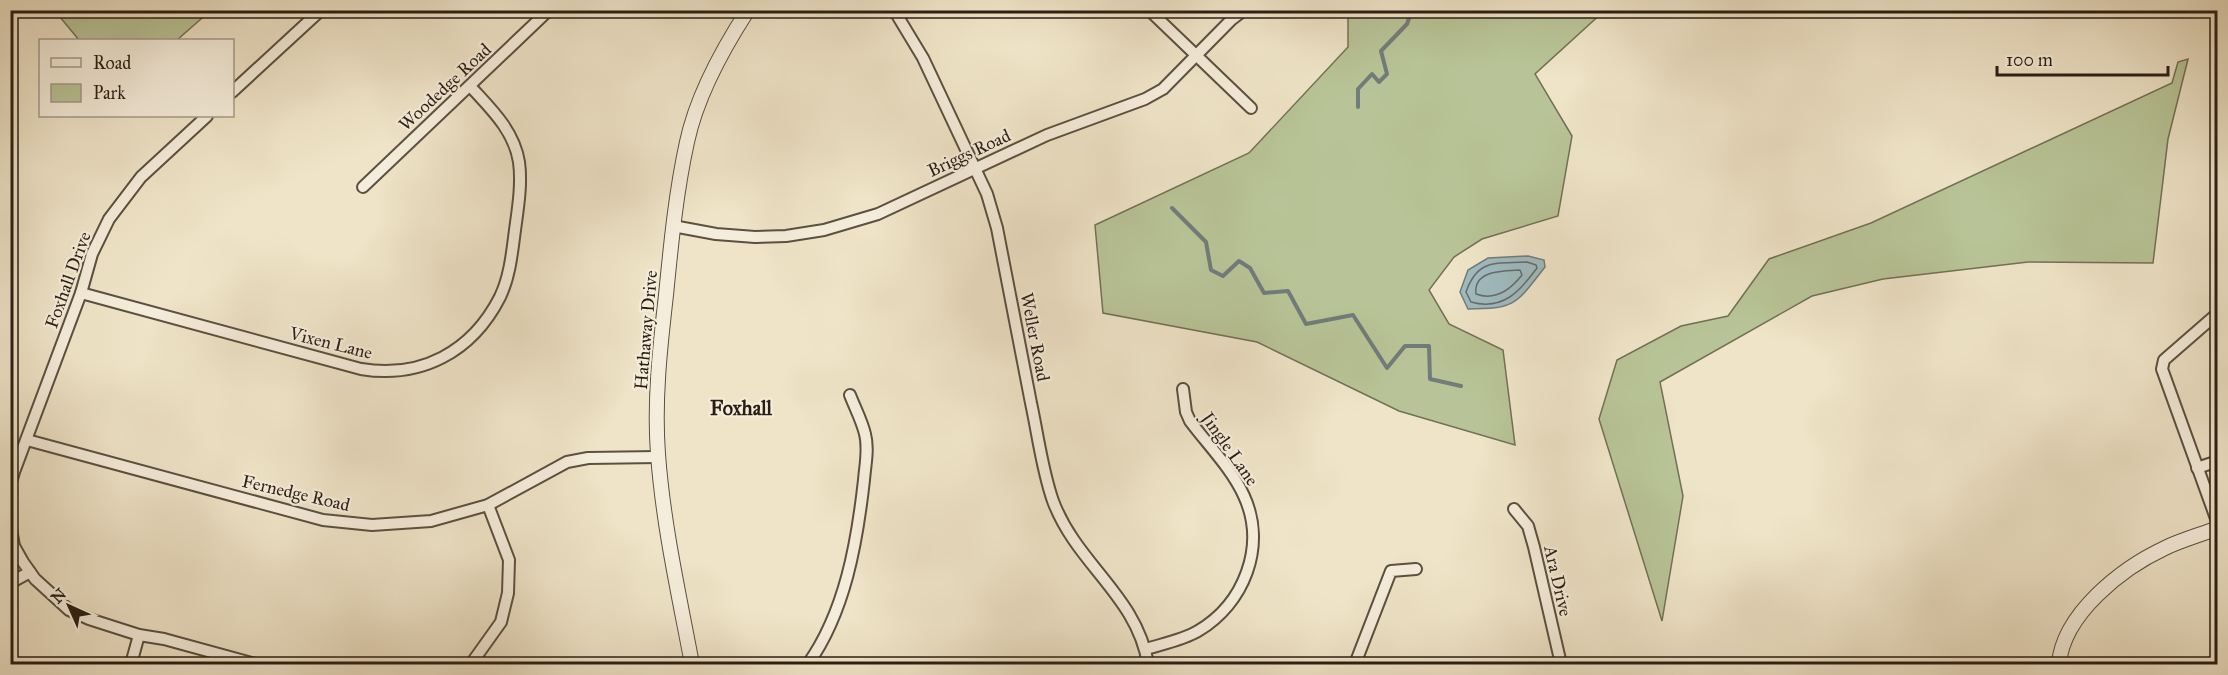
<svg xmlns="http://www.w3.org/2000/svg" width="2228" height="675" viewBox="0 0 2228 675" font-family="'IM FELL Great Primer',serif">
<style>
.green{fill:#b8c497;stroke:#717156;stroke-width:1.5}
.water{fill:#a0bbc1;stroke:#717c7c;stroke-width:1.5}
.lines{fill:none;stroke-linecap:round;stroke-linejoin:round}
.shore{stroke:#656c6a;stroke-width:1.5}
.stream{stroke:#717c7c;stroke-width:4}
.minor-casing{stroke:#5b5041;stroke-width:14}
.tertiary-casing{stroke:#5b5041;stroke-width:16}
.minor{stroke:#f5eddb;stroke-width:10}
.tertiary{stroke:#f5eddb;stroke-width:14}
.labels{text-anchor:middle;stroke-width:4.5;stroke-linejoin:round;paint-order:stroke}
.street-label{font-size:18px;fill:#2a1e14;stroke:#f5eddb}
.neighbourhood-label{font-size:20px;font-weight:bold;fill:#2a1e14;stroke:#f5eddb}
</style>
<rect width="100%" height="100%" fill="#efe4c8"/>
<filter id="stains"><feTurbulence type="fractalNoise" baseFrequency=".00333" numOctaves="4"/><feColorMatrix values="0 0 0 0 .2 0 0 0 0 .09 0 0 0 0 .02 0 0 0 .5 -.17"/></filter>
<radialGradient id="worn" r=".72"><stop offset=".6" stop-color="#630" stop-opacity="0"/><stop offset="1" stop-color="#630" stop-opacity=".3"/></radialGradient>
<g class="green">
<polygon points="55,11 210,11 177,40 79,40"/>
<polygon points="1348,11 1604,11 1535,74 1572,136 1558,216 1482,239 1454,257 1429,290 1449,324 1503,350 1515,445 1399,411 1257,342 1103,313 1095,225 1249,153 1348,47"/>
<polygon points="2188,59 2168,139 2153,263 2028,262 1883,279 1812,296 1660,382 1683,496 1662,621 1599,419 1617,360 1681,326 1728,316 1769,259 1871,223 2172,83 2178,62"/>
</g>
<path class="water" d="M1528,256L1544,260L1545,267C1516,304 1516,309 1468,309L1460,292L1468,270L1488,258Z"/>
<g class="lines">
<g class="shore">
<path d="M1527,262L1536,265L1537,268C1520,291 1503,311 1471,302L1466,292C1478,258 1496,264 1527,262Z"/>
<path d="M1520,270L1522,275C1511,289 1495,301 1476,294C1473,270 1503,271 1520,270Z"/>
</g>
<g class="stream">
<polyline points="1358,107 1358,89 1372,74 1379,82 1387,74 1381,51 1407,24 1412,10"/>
<polyline points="1172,208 1206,242 1211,270 1223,276 1239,261 1250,268 1264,293 1288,291 1306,324 1353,315 1387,368 1405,346 1429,346 1430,379 1461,386"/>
</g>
<defs>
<g id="minor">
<path d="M894,10L923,58L987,194L997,228C1008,287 1020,345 1031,403C1038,435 1042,470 1053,501C1077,565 1137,596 1148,664"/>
<polyline points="1149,10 1251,108"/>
<polyline points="232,92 321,10"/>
<polyline points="363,187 549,10"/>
<polyline points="673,226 716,234 755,237 786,236 824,230 878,214 1047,135 1145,99 1163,89 1231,20 1244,10"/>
<path d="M81,293L361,369C421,379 472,352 500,297C510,276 512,253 515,230C518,208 522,184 519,162C514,130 490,108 470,86"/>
<polyline points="2218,313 2164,360 2162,369 2218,524"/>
<polyline points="27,440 323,520 372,525 431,521 488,505 567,462 588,458 658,457"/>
<polyline points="2197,468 2218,461"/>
<polyline points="10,486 14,472 81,293 92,254 109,219 141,177 207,116"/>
<polyline points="1514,509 1528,526 1534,547 1561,664"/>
<polyline points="10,523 14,546 23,562 35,579 69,610 89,619 139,635 164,639 255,664"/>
<polyline points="10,583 30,572"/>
<path d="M1146,649C1162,644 1183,640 1198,631C1244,604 1267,546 1244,496C1232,469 1208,445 1190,421L1186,412L1183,389"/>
<polyline points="131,664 139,635"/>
<polyline points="471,664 501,622 508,593 509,560 488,505"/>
<path d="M808,664C845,612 857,543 864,480C865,466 869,449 865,434C862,421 855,408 850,395"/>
<polyline points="1355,664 1391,571 1416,569"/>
</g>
<g id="tertiary">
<path d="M692,664C679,595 663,524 658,454C654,401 660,347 666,295C671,244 676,192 687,142C697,95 722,50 748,10"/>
<path d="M2059,664C2063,614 2122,568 2165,548C2181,540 2200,535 2218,528"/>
</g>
</defs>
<use href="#minor" class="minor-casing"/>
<use href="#tertiary" class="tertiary-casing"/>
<use href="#minor" class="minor"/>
<use href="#tertiary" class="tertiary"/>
</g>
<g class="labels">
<g class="street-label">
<text transform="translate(445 87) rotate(-43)" y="6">Woodedge Road</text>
<text transform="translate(969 153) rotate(-25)" y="6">Briggs Road</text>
<text transform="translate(68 280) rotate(-70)" y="6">Foxhall Drive</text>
<text transform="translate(646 330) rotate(-85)" y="6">Hathaway Drive</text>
<text transform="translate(1035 337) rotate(79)" y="6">Weller Road</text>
<text transform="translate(331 343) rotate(14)" y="6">Vixen Lane</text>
<text transform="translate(1230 449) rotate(55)" y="6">Jingle Lane</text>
<text transform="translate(296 493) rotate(13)" y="6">Fernedge Road</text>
<text transform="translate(1558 581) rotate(77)" y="6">Ara Drive</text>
</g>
<g class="neighbourhood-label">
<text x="741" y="415">Foxhall</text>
</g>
</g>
<rect width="2228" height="675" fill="none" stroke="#efe4c8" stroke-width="36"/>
<rect x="12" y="12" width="2204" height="651" fill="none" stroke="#2a1e14" stroke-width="3"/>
<rect x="18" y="18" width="2192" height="639" fill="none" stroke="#2a1e14" stroke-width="1.5"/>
<rect x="39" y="39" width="195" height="78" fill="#f5eddb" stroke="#a49a8b" stroke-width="1.5"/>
<rect x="51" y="58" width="30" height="9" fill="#f5eddb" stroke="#a49a8b" stroke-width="1.5"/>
<text x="93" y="69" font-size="18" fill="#2a1e14">Road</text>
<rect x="51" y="84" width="30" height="18" fill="#b8c497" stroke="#a49a8b" stroke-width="1.5"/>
<text x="93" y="99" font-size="18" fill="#2a1e14">Park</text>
<g transform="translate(69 606) rotate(315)" stroke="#f5eddb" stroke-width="4.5" paint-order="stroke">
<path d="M0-4.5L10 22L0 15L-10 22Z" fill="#2a1e14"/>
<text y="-9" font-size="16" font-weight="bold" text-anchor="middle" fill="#2a1e14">N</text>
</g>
<path d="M1997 66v9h171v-9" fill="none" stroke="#2a1e14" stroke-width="3"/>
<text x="2006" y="66" font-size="18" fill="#2a1e14" stroke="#f5eddb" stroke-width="4.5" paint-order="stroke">100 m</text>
<rect width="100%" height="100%" filter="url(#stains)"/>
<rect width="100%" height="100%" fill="url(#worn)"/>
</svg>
